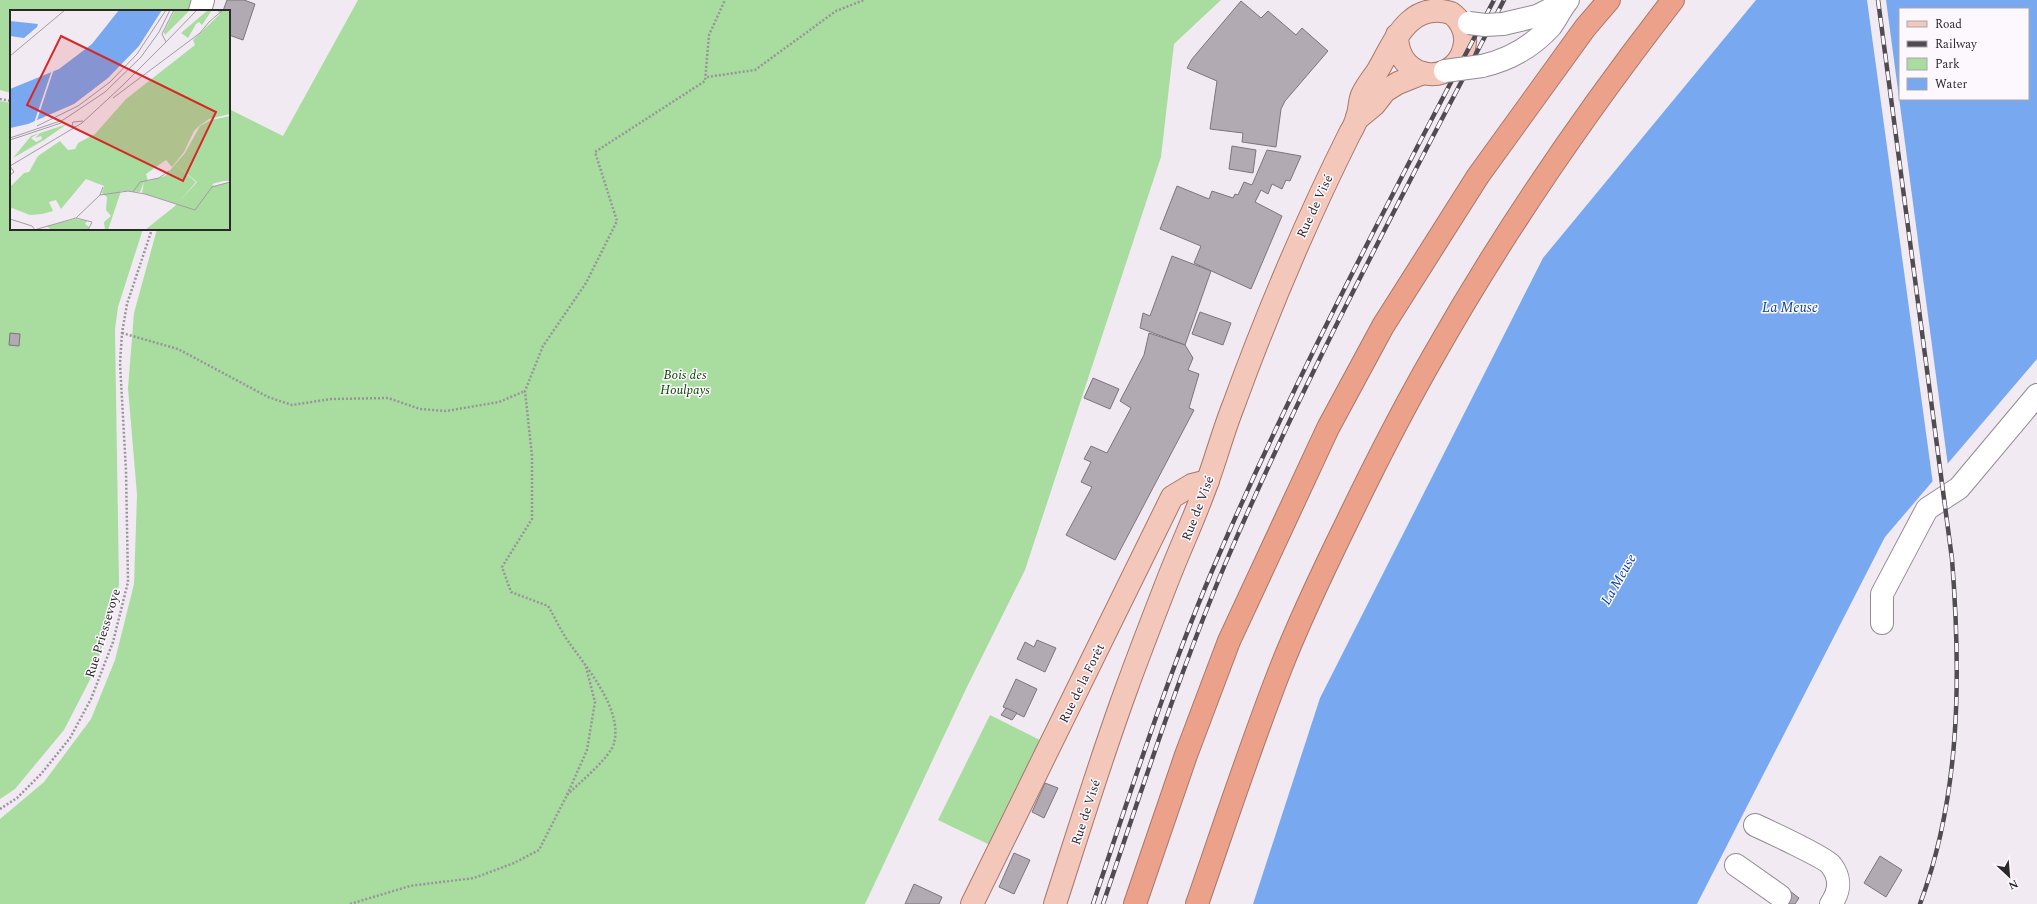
<svg xmlns="http://www.w3.org/2000/svg" width="2037" height="904" viewBox="0 0 2037 904" font-family="Spectral,serif">
<style>
.green{fill:#a9dda0}
.water{fill:#78a8ef;fill-rule:evenodd}
.pier{fill:#f2eaf3}
.building{fill:#b2aab3;stroke:#7c757d}
.lines{fill:none;stroke-linecap:round;stroke-linejoin:round}
.minor-casing{stroke:#918a92;stroke-width:24}
.major-casing{stroke:#a87769;stroke-width:24}
.highway-casing{stroke:#a87769;stroke-width:24}
.path{stroke:#99939a;stroke-width:2.5;stroke-dasharray:2 2;stroke-linecap:butt}
.minor{stroke:#fff;stroke-width:22}
.major{stroke:#f3c7b9;stroke-width:22}
.highway{stroke:#eba18a;stroke-width:22}
.rail-casing{stroke:#504c51;stroke-width:4.5}
.rail{stroke:#fdf8fe;stroke-width:3;stroke-dasharray:9;stroke-linecap:butt}
.minor-bridge-casing{stroke:#918a92;stroke-width:24;stroke-linecap:butt}
.minor-bridge{stroke:#fff;stroke-width:22}
.labels{text-anchor:middle;stroke-width:3;stroke-linejoin:round;paint-order:stroke}
.street-label{font-size:13px;fill:#2b282c;stroke:#fdf8fe}
.park-label{font-size:13px;font-style:italic;fill:#084800;stroke:#fdf8fe}
.water-label{font-size:14px;font-style:italic;fill:#024394;stroke:#fdf8fe}
.inset-road{fill:none;stroke:#a29ca3;stroke-width:1}
.view{fill:#d62828;fill-opacity:0.15;stroke:#d62828;stroke-width:2}
.inset-edge{fill:none;stroke:#2b282c;stroke-width:2}
</style>
<rect width="100%" height="100%" fill="#f2eaf3"/>
<g class="green">
<polygon points="0,0 195,0 191,11 11,11 11,93 0,90"/>
<polygon points="358,0 1221,0 1174,44 1161,157 1025,570 966,689 865,904 0,904 0,819 44,782 91,719 115,660 134,584 137,495 128,388 134,313 157,229 229,229 229,109 283,136"/>
<polygon points="0,101 11,103 11,229 143,229 118,307 115,329 119,585 96,668 64,730 15,789 0,799"/>
<polygon points="990,715 1042,741 990,845 938,820"/>
</g>
<path class="water" d="M1756,0H2037V359L1885,537L1697,904H1253L1320,698L1543,258ZM1900,9H2028V99H1900Z"/>
<polygon class="pier" points="1867,0 1886,0 1948,466 1933,484"/>
<g class="building">
<polygon points="227,0 244,0 255,4 243,40 229,35 229,11 223,11"/>
<polygon points="1241,1 1261,18 1268,11 1296,35 1302,28 1328,51 1285,101 1281,109 1276,147 1242,142 1243,133 1210,129 1217,81 1187,68 1192,59"/>
<polygon points="1232,146 1256,150 1253,173 1229,169"/>
<polygon points="1267,150 1301,156 1290,181 1286,180 1282,189 1272,184 1268,194 1261,190 1255,202 1282,216 1251,289 1194,263 1201,246 1160,229 1177,186 1209,199 1212,191 1233,198 1235,194 1238,195 1244,182 1252,185"/>
<polygon points="1172,256 1211,271 1185,345 1140,328 1143,313 1150,316"/>
<polygon points="1200,312 1231,323 1223,345 1192,334"/>
<polygon points="10,333 20,334 19,346 9,345"/>
<polygon points="1149,333 1185,345 1193,358 1188,370 1199,374 1189,408 1194,410 1115,560 1066,535 1092,487 1081,482 1091,462 1084,459 1091,446 1107,453 1131,408 1120,401 1144,355"/>
<polygon points="1093,378 1119,389 1110,409 1084,398"/>
<polygon points="1037,640 1056,648 1045,672 1017,659 1025,642 1034,647"/>
<polygon points="1016,679 1037,689 1024,717 1003,707"/>
<polygon points="1006,708 1017,713 1012,720 1001,715"/>
<polygon points="1045,783 1058,788 1044,818 1032,812"/>
<polygon points="1014,853 1030,860 1014,894 999,887"/>
<polygon points="1880,856 1902,870 1886,897 1864,883"/>
<polygon points="914,884 942,897 939,904 905,904"/>
<polygon points="1786,888 1799,898 1795,904 1774,904"/>
</g>
<g class="lines">
<defs>
<g id="minor">
<polyline points="200,11 203,0"/>
<polyline points="1503,24 1537,16 1565,2"/>
<path d="M1482,66C1509,60 1532,47 1551,26C1557,18 1561,8 1568,0"/>
<polyline points="1882,623 1882,594 1927,509 1959,488 2037,395"/>
<path d="M1755,825C1768,831 1826,858 1831,865C1841,878 1840,891 1831,904"/>
<polyline points="1736,865 1780,896"/>
</g>
<g id="major">
<polyline points="1357,119 1374,105 1385,91 1398,83 1423,73"/>
<polyline points="972,904 1172,497 1192,485 1208,481"/>
<path d="M1055,904C1078,833 1100,761 1126,690C1139,654 1153,618 1167,582C1180,548 1196,515 1208,480C1217,455 1224,429 1234,404C1268,311 1306,221 1350,133C1353,128 1356,123 1357,117C1360,110 1359,102 1362,95C1366,86 1373,78 1378,70C1393,45 1408,0 1451,13C1460,19 1466,31 1465,42C1461,86 1397,86 1397,35"/>
</g>
<g id="highway">
<polyline points="1135,904 1186,755 1229,641 1328,428 1383,326 1478,176 1585,28 1609,0"/>
<path d="M1197,904C1224,826 1250,747 1280,670C1300,619 1324,569 1348,520C1375,464 1403,409 1434,355C1504,231 1586,112 1673,0"/>
</g>
</defs>
<use href="#minor" class="minor-casing"/>
<use href="#major" class="major-casing"/>
<use href="#highway" class="highway-casing"/>
<g class="path">
<polyline points="707,77 755,70 836,11 864,0"/>
<polyline points="0,99 11,101"/>
<polyline points="122,333 178,349 268,397 292,405 331,399 388,398 420,409 446,411 499,402 525,391"/>
<path d="M567,795C578,784 611,757 614,743C623,709 586,667 568,641C560,630 555,617 548,606L511,592L502,567L532,519V456L525,391L543,346L586,283L617,221L595,152L705,81L709,35L725,0"/>
<polyline points="0,809 17,798 41,774 70,738 91,699 113,642 128,582 126,471 120,363 122,333 127,304 152,229"/>
<polyline points="350,904 410,886 474,878 514,863 539,850 567,795 587,750 595,702 586,667"/>
</g>
<use href="#minor" class="minor"/>
<use href="#major" class="major"/>
<use href="#highway" class="highway"/>
<defs>
<g id="rail">
<path d="M1878,0L1952,559C1961,675 1961,794 1920,904"/>
<path d="M1093,904C1132,788 1169,670 1218,557C1300,367 1398,184 1494,0"/>
<path d="M1103,904C1142,789 1179,674 1226,562C1308,370 1408,185 1504,0"/>
</g>
</defs>
<use href="#rail" class="rail-casing"/>
<use href="#rail" class="rail"/>
<defs>
<g id="minor-bridge">
<polyline points="1469,23 1485,25 1503,24"/>
<polyline points="1445,71 1482,66"/>
</g>
</defs>
<use href="#minor-bridge" class="minor-bridge-casing"/>
<use href="#minor-bridge" class="minor-bridge"/>
</g>
<g class="labels">
<g class="street-label">
<text transform="translate(1314 206) rotate(-65)" y="5">Rue de Visé</text>
<text transform="translate(1197 508) rotate(-69)" y="5">Rue de Visé</text>
<text transform="translate(102 633) rotate(-73)" y="5">Rue Priessevoye</text>
<text transform="translate(1081 683) rotate(-64)" y="5">Rue de la Forêt</text>
<text transform="translate(1085 812) rotate(-72)" y="5">Rue de Visé</text>
</g>
<g class="park-label">
<text x="685" y="379">Bois des<tspan x="685" dy="15">Houlpays</tspan></text>
</g>
<g class="water-label">
<text x="1790" y="312">La Meuse</text>
<text transform="translate(1618 579) rotate(-60)" y="5">La Meuse</text>
</g>
</g>
<g transform="translate(10 10)">
<rect width="220" height="220" fill="#f2eaf3"/>
<path d="M165,0H180L155,25L154,22ZM198,0H202L192,15L189,12L186,14L178,28L174,25L171,23ZM207,0H220V104L199,109L189,116L184,121L174,142L162,157L156,150L136,164L138,171L155,166L175,143L190,116L201,110L220,106V171H213L202,174L204,176L220,172V220H135L165,196L187,172L166,155L186,172L167,194L132,183L134,172L130,182L111,181L98,220H95L94,212L101,206L96,200L97,187L92,183L94,176L76,169L51,199L46,190L39,192L43,201L32,204L20,205L2,198L0,200V177L14,163L19,162L28,146L50,131L58,140L65,139L68,133L85,124L116,89L185,35L183,30L210,4ZM57,114L34,130L3,148L21,126L29,123L21,128L26,132L32,129L31,126L25,128L30,123ZM65,209L77,211L75,214L79,217L78,220H41L37,216Z" fill="#a9dda0"/>
<path d="M109,0H152L129,36L98,68L64,94L18,114L0,118V79L49,59L82,34ZM0,11L28,14L27,17L14,28L0,26Z" fill="#78a8ef"/>
<path d="M44,59L26,113H24L42,60Z" fill="#f2eaf3"/>
<path class="inset-road" d="M156,32L187,0M0,46L55,0M103,88L190,23L199,12L213,0M27,116L68,96L100,72L127,44L156,0M66,117L62,116L63,112L73,111M0,128L53,110L95,82L131,47L149,22L160,0M0,130L51,113M0,156L72,113L112,76L156,32L152,24L164,0M0,165L4,162L0,156M123,182L130,172L149,168L159,161M90,185L118,181L135,184L185,200L202,177L220,172M66,208L82,212L78,220M0,209L22,216L25,220M24,220L66,208L90,185L93,177"/>
<path class="view" d="M51,26L206,102L173,171L17,95Z"/>
<rect width="220" height="220" class="inset-edge"/>
</g>
<rect x="1899" y="8" width="130" height="92" fill="#fdf8fe" stroke="#a9a5aa"/>
<rect x="1907" y="21" width="20" height="6" fill="#f3c7b9" stroke="#a9a5aa"/>
<text x="1935" y="28" font-size="12" fill="#2b282c">Road</text>
<rect x="1907" y="41" width="20" height="6" fill="#504c51" stroke="#a9a5aa"/>
<text x="1935" y="48" font-size="12" fill="#2b282c">Railway</text>
<rect x="1907" y="58" width="20" height="12" fill="#a9dda0" stroke="#a9a5aa"/>
<text x="1935" y="68" font-size="12" fill="#2b282c">Park</text>
<rect x="1907" y="78" width="20" height="12" fill="#78a8ef" stroke="#a9a5aa"/>
<text x="1935" y="88" font-size="12" fill="#2b282c">Water</text>
<g transform="translate(2009 876) rotate(154)" stroke="#fdf8fe" stroke-width="3" paint-order="stroke">
<path d="M0-3L7 15L0 10L-7 15Z" fill="#2b282c"/>
<text y="-6" font-size="11" font-weight="bold" text-anchor="middle" fill="#2b282c">N</text>
</g>
</svg>
